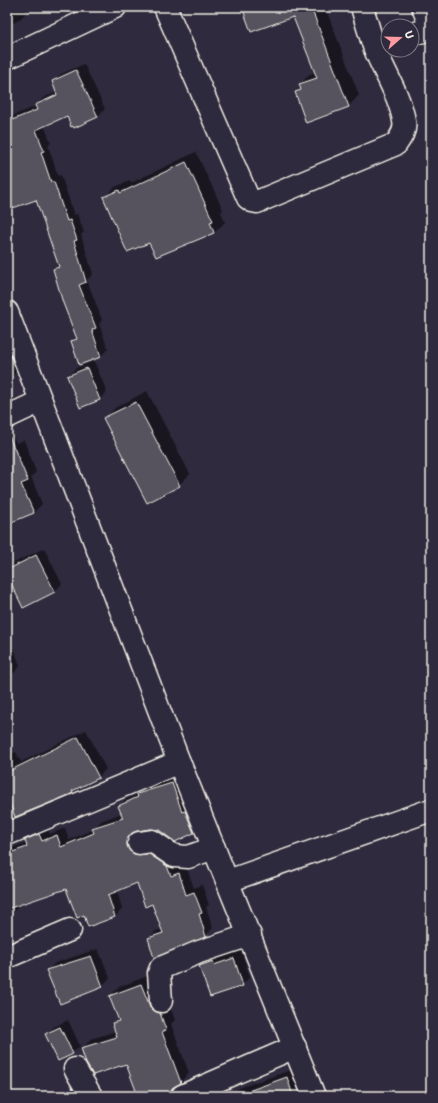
<svg xmlns="http://www.w3.org/2000/svg" width="438" height="1103" viewBox="0 0 438 1103" font-family="'Shantell Sans',sans-serif">
<style>
.shadow{fill:#0007}
.building{fill:#56525f;stroke:#f4f1e8}
.lines{fill:none;stroke-linecap:round;stroke-linejoin:round}
.minor-casing{stroke:#f4f1e8;stroke-width:25}
.major-casing{stroke:#f4f1e8;stroke-width:25}
.minor{stroke:#2f2a3d;stroke-width:22}
.major{stroke:#2f2a3d;stroke-width:22}
</style>
<rect width="100%" height="100%" fill="#2f2a3d"/>
<filter id="ink" filterUnits="userSpaceOnUse"><feTurbulence type="fractalNoise" baseFrequency=".025" numOctaves="2"/><feDisplacementMap in="SourceGraphic" scale="8" xChannelSelector="R" yChannelSelector="G"/><feConvolveMatrix kernelMatrix="1 2 1 2 8 2 1 2 1" color-interpolation-filters="sRGB"/></filter>
<g filter="url(#ink)">
<g class="shadow">
<polygon points="7,7 24,7 26,13 19,20 7,26"/>
<polygon points="243,7 325,7 359,95 349,106 307,122 296,92 301,87 300,84 310,74 316,72 293,15"/>
<polygon points="84,64 105,109 98,116 67,115 44,125 51,143 48,145 58,176 61,175 74,215 77,214 84,232 81,235 93,274 87,280 102,320 99,324 108,349 101,356 80,364 72,341 77,336 54,269 59,264 37,199 7,209 7,118 37,106 43,98 57,92 53,82 61,74"/>
<polygon points="196,152 223,210 221,212 225,222 214,233 157,256 149,242 104,198 115,187 130,181 131,183"/>
<polygon points="7,348 16,372 7,383"/>
<polygon points="94,361 107,392 99,400 68,376 76,368"/>
<polygon points="147,391 190,474 179,485 105,419 115,408"/>
<polygon points="7,424 16,443 24,440 36,472 31,477 42,504 33,513 7,523"/>
<polygon points="44,548 62,584 54,592 7,573 7,570 14,563"/>
<polygon points="14,648 20,666 13,674 7,676 7,650"/>
<polygon points="86,730 106,769 99,777 76,788 72,792 7,794 7,755 16,752 21,762"/>
<polygon points="180,776 201,825 194,832 150,828 135,831 134,837 175,859 179,869 186,866 194,888 202,885 209,905 206,907 213,928 205,936 149,939 156,931 163,929 153,903 138,882 117,890 122,909 115,917 85,914 66,888 21,904 13,912 7,914 7,853 12,848 27,842 26,840 34,833 47,827 50,834 65,828 69,840 94,829 101,821 122,813 119,806 127,799 140,793 146,787"/>
<polygon points="98,949 110,978 102,986 47,971 55,963"/>
<polygon points="241,951 250,977 242,985 200,966 208,958 220,954 222,957"/>
<polygon points="150,975 169,1004 175,1020 171,1024 189,1073 169,1095 166,1096 139,1096 127,1063 82,1049 91,1039 116,1031 113,1024 119,1018 110,996 119,987"/>
<polygon points="68,1020 80,1046 72,1053 47,1034 54,1027"/>
<polygon points="297,1068 307,1096 225,1096 242,1087"/>
</g>
<g class="building">
<polygon points="242,7 314,7 312,10 349,107 306,123 295,92 301,90 299,84 317,78 293,17 251,32"/>
<polygon points="76,70 98,117 74,128 73,126 71,127 67,116 36,130 44,151 41,152 51,182 54,182 67,221 70,220 77,240 74,241 86,282 79,285 96,328 92,330 101,357 79,365 71,341 77,339 63,303 53,269 59,267 36,200 7,210 7,122 37,110 35,105 57,95 52,81"/>
<polygon points="186,162 213,221 210,222 214,233 156,257 149,243 127,252 103,197 119,190 120,193"/>
<polygon points="87,368 100,400 80,408 67,376"/>
<polygon points="136,402 180,486 147,503 103,418"/>
<polygon points="7,431 28,481 21,484 34,513 7,524"/>
<polygon points="36,555 55,592 23,608 7,575 7,570"/>
<polygon points="78,737 99,778 72,791 73,793 69,795 15,817 7,796 7,772"/>
<polygon points="172,783 182,812 185,811 194,833 175,842 159,830 150,829 137,831 132,833 128,838 127,845 130,851 134,854 149,854 167,866 171,876 179,873 186,895 194,892 202,913 199,914 206,937 154,958 148,938 163,933 152,904 145,907 137,883 108,895 115,917 88,927 84,915 77,918 66,889 7,909 7,854 27,847 25,840 39,834 42,841 57,835 61,847 94,833 92,828 123,818 118,806 138,797 137,794"/>
<polygon points="91,956 103,987 60,1004 46,970"/>
<polygon points="234,958 243,986 210,997 199,966 213,961 214,965"/>
<polygon points="141,984 151,1009 160,1013 166,1030 162,1032 181,1083 172,1088 170,1096 138,1096 126,1064 93,1075 86,1063 81,1048 117,1037 112,1023 119,1021 109,996"/>
<polygon points="60,1027 73,1054 58,1061 45,1034"/>
<polygon points="287,1077 293,1096 240,1096 240,1094"/>
</g>
<g class="lines">
<defs>
<g id="minor">
<path d="M165,7L248,198L252,201L257,202L396,144C401,137 406,130 404,121C400,96 384,72 375,49C370,35 366,21 362,7"/>
<polyline points="423,7 431,28"/>
<polyline points="412,34 431,29"/>
<polyline points="7,312 179,762 314,1096"/>
<polyline points="7,417 41,401"/>
<polyline points="7,834 179,762"/>
<polyline points="139,843 152,841 174,856 188,857 214,848"/>
<polyline points="228,881 431,810"/>
<polyline points="7,957 70,930"/>
<polyline points="161,1001 159,973 161,968 199,952 250,935"/>
<polyline points="75,1069 91,1096"/>
<polyline points="182,1096 295,1047"/>
</g>
<polyline id="major" points="7,58 115,7"/>
</defs>
<use href="#minor" class="minor-casing"/>
<use href="#major" class="major-casing"/>
<use href="#minor" class="minor"/>
<use href="#major" class="major"/>
</g>
</g>
<rect width="438" height="1103" fill="none" stroke="#2f2a3d" stroke-width="24"/>
<rect x="12" y="12" width="414" height="1079" fill="none" stroke="#f4f1e8" stroke-width="1.5" filter="url(#ink)"/>
<g transform="translate(400 38) rotate(70)"><circle r="19" fill="#2f2a3d" stroke="#7e7a81"/>
<path d="M0-3L7 15L0 10L-7 15Z" fill="#ff9aa2"/>
<text y="-6" font-size="11" font-weight="bold" text-anchor="middle" fill="#f4f1e8">U</text>
</g>
</svg>
